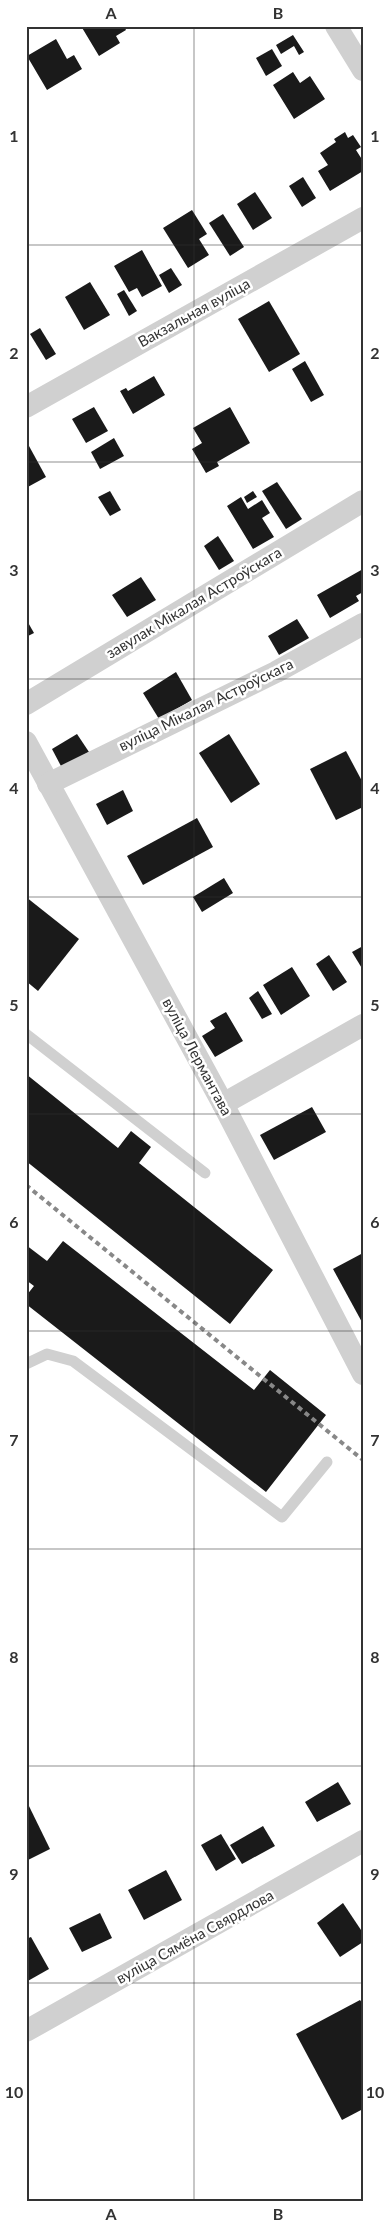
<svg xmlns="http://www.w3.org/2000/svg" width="389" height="2228" viewBox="0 0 389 2228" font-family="Lato,sans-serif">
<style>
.building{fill:#1a1a1a}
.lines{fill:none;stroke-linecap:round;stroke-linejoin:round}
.lane{stroke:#d0d0d0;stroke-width:11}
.street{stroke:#d0d0d0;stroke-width:22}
.rail{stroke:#888;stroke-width:4;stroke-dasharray:5 4;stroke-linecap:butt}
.grid{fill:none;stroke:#333;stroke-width:1;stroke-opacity:0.55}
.labels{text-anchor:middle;stroke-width:5;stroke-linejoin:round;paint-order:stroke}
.street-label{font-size:15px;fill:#333;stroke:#fff}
.neatline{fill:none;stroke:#333;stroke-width:2}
.grid-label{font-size:16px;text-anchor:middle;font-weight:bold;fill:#333}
</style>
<rect width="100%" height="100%" fill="#fff"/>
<g class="building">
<polygon points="81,26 124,26 126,30 116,36 120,43 99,56"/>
<polygon points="293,35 304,52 299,55 294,46 281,54 276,45"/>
<polygon points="56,39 67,59 74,55 82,69 47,90 27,56"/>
<polygon points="272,49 282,66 266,76 256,58"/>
<polygon points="293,72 300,83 310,76 325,99 294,119 273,85"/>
<polygon points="345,132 348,138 353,135 361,147 356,150 363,161 363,171 330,191 318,171 328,165 320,153 336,142 334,139"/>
<polygon points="303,177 316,198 302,207 289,186"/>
<polygon points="255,192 272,218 253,230 237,204"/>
<polygon points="192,210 207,234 199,239 209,255 188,268 163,228"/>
<polygon points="223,214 244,247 230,256 209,223"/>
<polygon points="142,250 162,286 142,297 137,288 129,292 114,266"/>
<polygon points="171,268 182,285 169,293 159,275"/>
<polygon points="90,282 110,315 84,330 65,297"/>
<polygon points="124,290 137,311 129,316 117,294"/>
<polygon points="269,301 300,354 269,372 238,319"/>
<polygon points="40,328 56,354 46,360 30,334"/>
<polygon points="305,361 324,395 311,402 292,369"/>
<polygon points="154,376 165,395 133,414 120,391 126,388 128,391"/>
<polygon points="94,407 108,431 86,443 72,419"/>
<polygon points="230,407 250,443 217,462 219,466 206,473 192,449 202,443 193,428"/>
<polygon points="114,438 124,456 100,469 91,452"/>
<polygon points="29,446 46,477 26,488 26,448"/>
<polygon points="277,482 302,519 286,529 262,491"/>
<polygon points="110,491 121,510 110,516 98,497"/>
<polygon points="253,491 257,497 247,503 244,497"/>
<polygon points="241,497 248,509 262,500 270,513 262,518 274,537 253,549 227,506"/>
<polygon points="218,536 234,561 219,570 204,546"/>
<polygon points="363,569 363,592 356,596 359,601 330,618 317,595"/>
<polygon points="141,577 156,600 127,617 112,595"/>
<polygon points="26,619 34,633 26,637"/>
<polygon points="297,619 309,638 279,655 268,636"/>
<polygon points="176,672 192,700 159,719 143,693"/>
<polygon points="77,734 89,752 62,768 52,749"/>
<polygon points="229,734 260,784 231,803 199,753"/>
<polygon points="346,751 363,783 363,807 336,820 310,769"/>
<polygon points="123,790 133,811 107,825 96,804"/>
<polygon points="197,818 213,847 143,885 127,856"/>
<polygon points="224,878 233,893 202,912 193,897"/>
<polygon points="26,897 79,939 38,991 26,981"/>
<polygon points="363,946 363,970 352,952"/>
<polygon points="329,955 347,982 333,991 316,964"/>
<polygon points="292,967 310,996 281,1015 263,985"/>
<polygon points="258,991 272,1014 262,1019 249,998"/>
<polygon points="226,1012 243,1041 215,1057 202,1036 215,1028 210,1021"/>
<polygon points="26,1074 118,1148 131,1131 151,1147 139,1163 273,1270 230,1324 26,1161"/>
<polygon points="312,1107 326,1132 274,1160 260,1135"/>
<polygon points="63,1241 254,1390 270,1370 326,1415 266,1492 26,1304 26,1296 34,1286 26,1280 26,1245 47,1261"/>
<polygon points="363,1253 363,1324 333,1269"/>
<polygon points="338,1782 351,1804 317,1822 305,1802"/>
<polygon points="26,1800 50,1849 26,1861"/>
<polygon points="263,1826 275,1846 242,1864 230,1845"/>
<polygon points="221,1834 236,1859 216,1871 201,1845"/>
<polygon points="166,1870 182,1900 144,1920 128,1890"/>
<polygon points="343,1903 363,1933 363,1942 340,1957 317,1923"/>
<polygon points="100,1913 112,1938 82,1952 69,1928"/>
<polygon points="31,1937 49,1969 26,1982 26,1939"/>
<polygon points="360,2000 363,2004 363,2109 342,2120 296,2034"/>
</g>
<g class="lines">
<g class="lane">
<polyline points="26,1034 205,1173"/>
<polyline points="26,1364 47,1354 73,1361 282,1517 327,1462"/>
</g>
<g class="street">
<polyline points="336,26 363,70"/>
<polyline points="26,407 363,218"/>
<polyline points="26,704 363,501"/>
<polyline points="26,742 223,1104 363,1374"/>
<polyline points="48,784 276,672 363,624"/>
<polyline points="223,1104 363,1025"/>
<polyline points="26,2031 363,1841"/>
</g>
<polyline class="rail" points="26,1185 363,1460"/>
</g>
<path class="grid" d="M194,26V2202M26,245H363M26,462H363M26,679H363M26,897H363M26,1114H363M26,1331H363M26,1549H363M26,1766H363M26,1983H363"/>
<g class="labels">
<g class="street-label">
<text transform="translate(194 313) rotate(-29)" y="5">Вакзальная вуліца</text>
<text transform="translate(194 603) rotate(-31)" y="5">завулак Мікалая Астроўскага</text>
<text transform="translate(206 705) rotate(-26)" y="5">вуліца Мікалая Астроўскага</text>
<text transform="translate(197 1057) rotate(62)" y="5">вуліца Лермантава</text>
<text transform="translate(195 1937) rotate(-29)" y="5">вуліца Сямёна Свярдлова</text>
</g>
</g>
<rect width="389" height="2228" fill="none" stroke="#ffffff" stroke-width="55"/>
<rect x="28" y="28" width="334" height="2172" class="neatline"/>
<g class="grid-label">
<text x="111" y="19">A</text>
<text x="278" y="19">B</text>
<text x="14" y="142">1</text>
<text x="375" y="142">1</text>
<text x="14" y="359">2</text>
<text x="375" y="359">2</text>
<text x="14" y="576">3</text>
<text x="375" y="576">3</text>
<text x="14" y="794">4</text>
<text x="375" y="794">4</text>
<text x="14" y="1011">5</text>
<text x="375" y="1011">5</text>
<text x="14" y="1228">6</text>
<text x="375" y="1228">6</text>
<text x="14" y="1446">7</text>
<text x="375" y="1446">7</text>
<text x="14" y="1663">8</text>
<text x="375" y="1663">8</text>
<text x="14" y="1880">9</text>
<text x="375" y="1880">9</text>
<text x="14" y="2098">10</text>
<text x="375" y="2098">10</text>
<text x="111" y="2220">A</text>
<text x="278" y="2220">B</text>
</g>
</svg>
